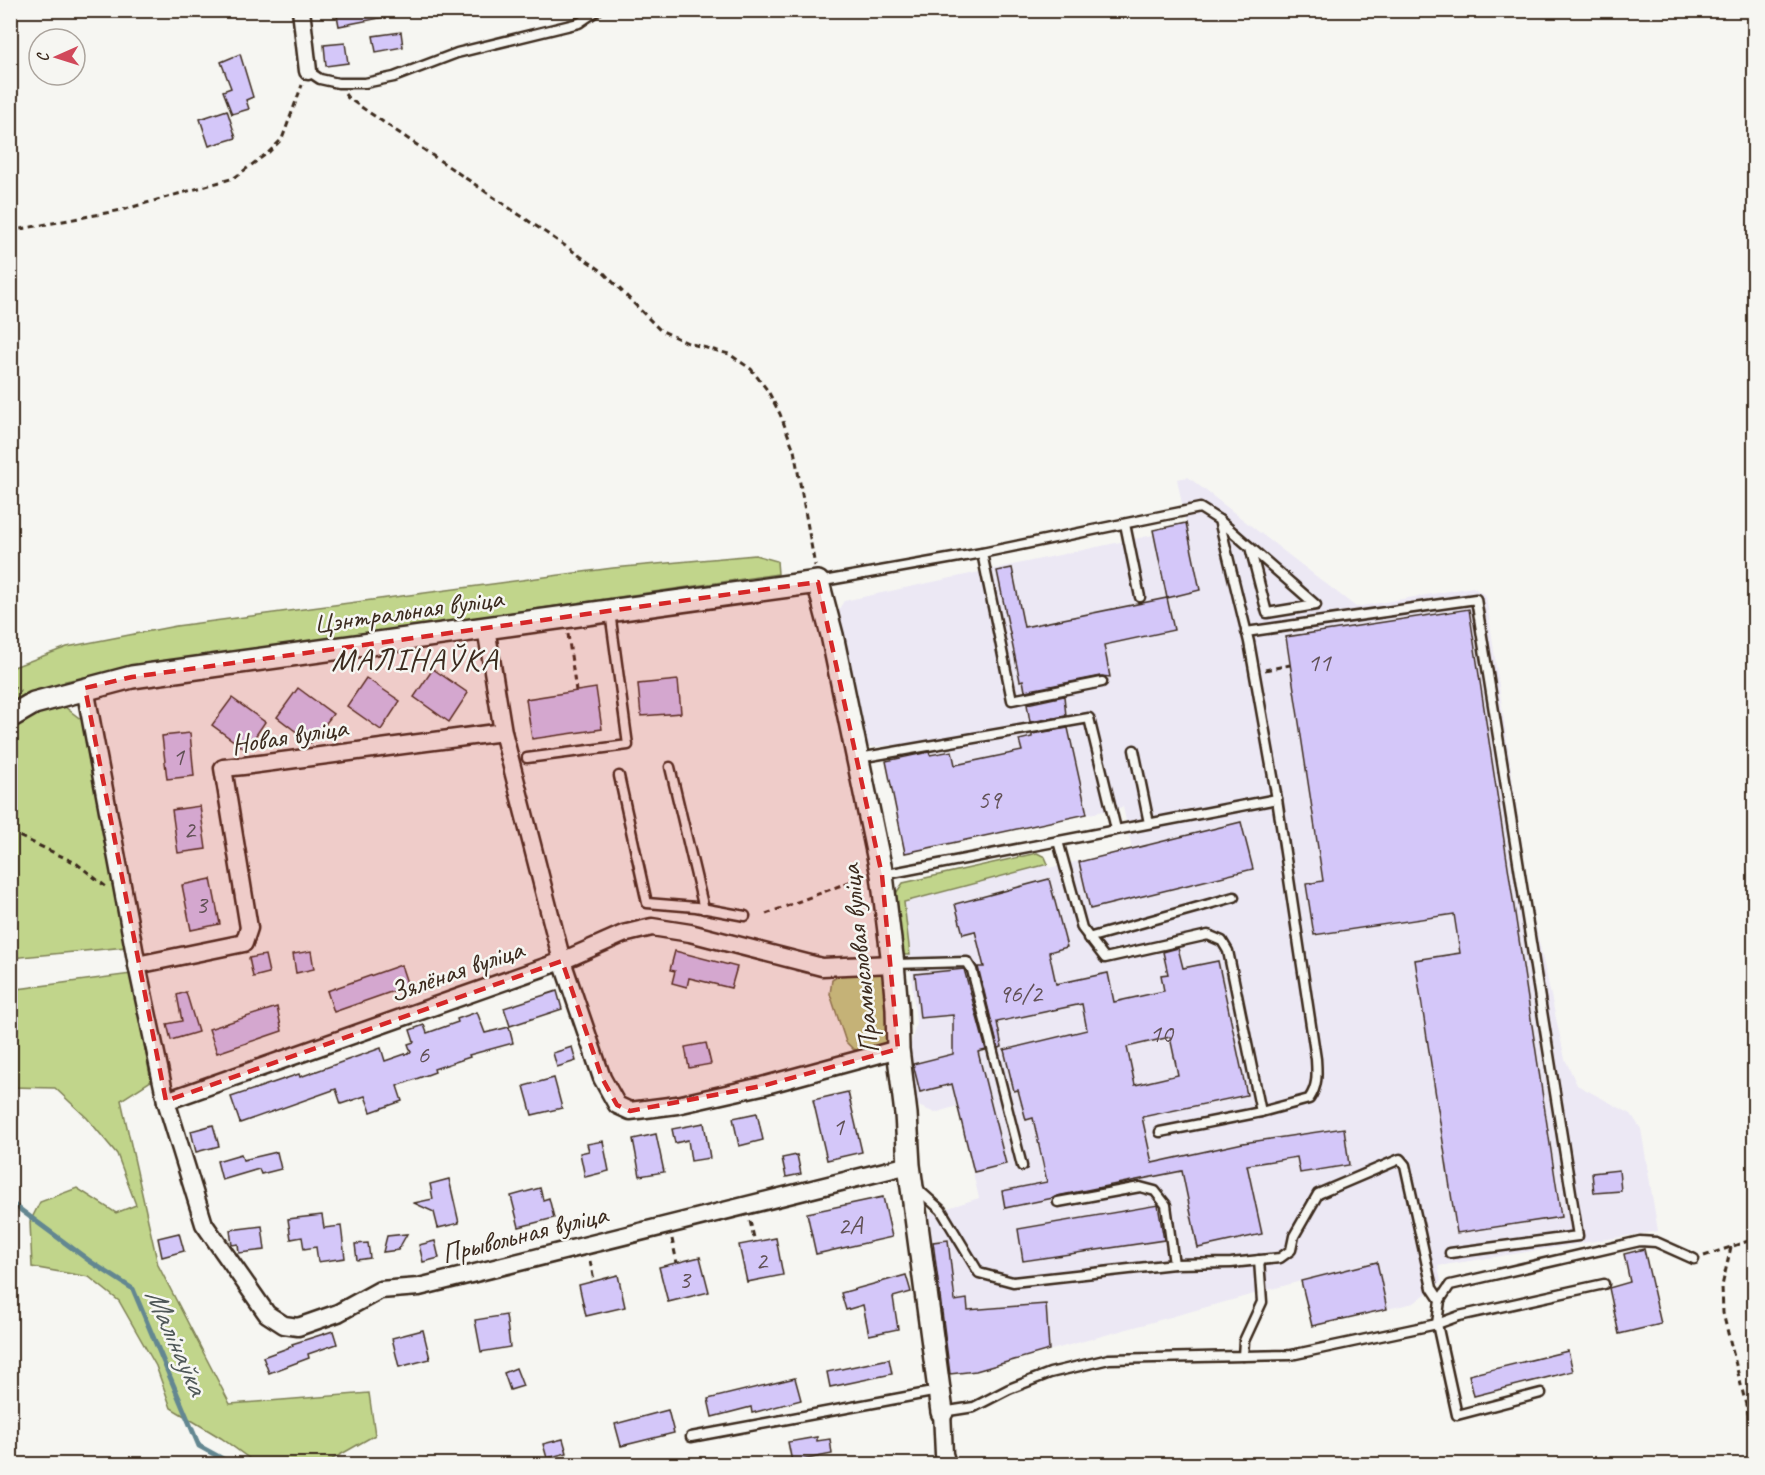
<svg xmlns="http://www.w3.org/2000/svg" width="1765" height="1475" viewBox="0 0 1765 1475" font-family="Caveat,sans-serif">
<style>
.built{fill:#ece8f4}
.green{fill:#c1d58b;stroke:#7e8054;stroke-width:1.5}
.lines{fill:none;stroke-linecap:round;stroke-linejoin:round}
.stream{stroke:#638791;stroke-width:5}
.building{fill:#d4c7f9;stroke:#3b2a1e;stroke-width:1.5;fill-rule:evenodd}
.service-casing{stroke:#3b2a1e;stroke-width:13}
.minor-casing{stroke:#3b2a1e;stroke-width:21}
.tertiary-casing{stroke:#3b2a1e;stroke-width:26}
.path{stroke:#3b2a1e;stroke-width:3;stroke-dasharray:6 4.5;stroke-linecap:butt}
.service{stroke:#f6f6f2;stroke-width:8}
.minor{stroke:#f6f6f2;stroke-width:16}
.tertiary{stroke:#f6f6f2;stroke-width:21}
.marked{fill:#d62828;fill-opacity:0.2;stroke:#d62828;stroke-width:4.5;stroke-dasharray:12 8;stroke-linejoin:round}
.labels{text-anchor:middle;stroke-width:5;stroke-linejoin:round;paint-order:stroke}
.number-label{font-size:26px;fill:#615155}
.street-label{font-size:28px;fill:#3b2a1e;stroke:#f6f6f2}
.water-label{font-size:30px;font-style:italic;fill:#4f5858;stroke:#f6f6f2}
.quarter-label{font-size:32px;letter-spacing:1.5px;fill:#3b2a1e;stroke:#f6f6f2}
</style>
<rect width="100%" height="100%" fill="#f6f6f2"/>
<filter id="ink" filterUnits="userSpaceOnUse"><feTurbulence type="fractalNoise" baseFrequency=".0167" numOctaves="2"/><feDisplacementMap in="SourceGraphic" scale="12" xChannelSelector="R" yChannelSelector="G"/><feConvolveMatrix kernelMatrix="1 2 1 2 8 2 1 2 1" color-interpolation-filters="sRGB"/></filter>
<g filter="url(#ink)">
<polygon class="built" points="1188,477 1356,607 1473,587 1486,596 1530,901 1565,1059 1577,1085 1631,1114 1641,1129 1658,1231 1438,1266 1441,1282 1414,1303 1312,1326 1301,1281 976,1371 949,1374 929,1214 979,1198 957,1106 935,1113 916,1105 907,1060 916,1023 904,902 1048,864 1049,868 1132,849 1123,807 905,853 886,761 896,758 893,745 872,747 866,745 862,738 837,612 844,601 1153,535 1153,530 1186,523 1177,479"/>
<g class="green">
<polygon points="755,555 777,561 778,574 134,667 65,681 65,686 11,712 11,668 67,647 176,626 613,568"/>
<polygon points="61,704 83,721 126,947 11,958 10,730 39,710"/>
<polygon points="1037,853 1045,857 1048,864 904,902 910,955 903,955 894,896 903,883"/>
<polygon points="874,969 887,974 890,1036 886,1046 862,1051 853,1049 846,1042 830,994 832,980 843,973"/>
<polygon points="131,974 151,1081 121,1100 158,1265 230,1404 369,1393 375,1435 324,1464 257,1464 221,1438 171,1408 156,1366 119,1301 89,1277 32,1267 30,1222 40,1202 77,1188 116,1213 136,1205 117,1154 87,1118 55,1088 11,1087 10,990"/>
</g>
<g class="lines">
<polyline class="stream" points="10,1202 91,1262 133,1289 199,1446 232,1464"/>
</g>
<g class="building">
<polygon points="336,10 384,10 385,17 339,26"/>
<polygon points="401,32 403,47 376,52 373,36"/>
<polygon points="345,43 348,63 326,66 324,45"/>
<polygon points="240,54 253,97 246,100 249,109 232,114 223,91 231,88 221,62"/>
<polygon points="227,110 236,138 209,146 200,119"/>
<polygon points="1186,523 1200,590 1167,598 1153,530"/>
<polygon points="1012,568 1024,627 1167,598 1174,630 1104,645 1110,677 1101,676 1025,691 1023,680 1020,681 997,571"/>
<polygon points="1469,609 1561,1217 1457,1233 1415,960 1460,953 1454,914 1314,935 1306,884 1323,881 1286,637"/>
<polygon points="433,669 468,693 449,722 414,697"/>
<polygon points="366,678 400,701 381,730 347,706"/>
<polygon points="678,680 681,713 641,716 638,684"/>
<polygon points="298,688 333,714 311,743 277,717"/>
<polygon points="596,688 602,729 532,739 526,699"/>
<polygon points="1064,696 1066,716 1030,722 1027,704"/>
<polygon points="232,698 265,722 246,750 212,725"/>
<polygon points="1068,728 1087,814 905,853 886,761 929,752 930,755 952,751 955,765 1022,751 1019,740 1032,737 1032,734"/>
<polygon points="190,733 194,776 167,779 162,736"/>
<polygon points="200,806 206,849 178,853 172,810"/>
<polygon points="1241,822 1253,869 1090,909 1079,862"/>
<polygon points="211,879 220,924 191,930 182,885"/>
<path d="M1049,879L1067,947L1049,952L1056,984L1108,973L1114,1002L1164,991L1161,975L1168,974L1163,952L1178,948L1183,968L1218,961L1247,1095L1142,1117L1152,1163L1243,1143L1344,1128L1349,1165L1300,1173L1297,1157L1247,1165L1262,1234L1198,1248L1182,1171L1057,1196L1053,1198L1005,1208L1002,1191L1047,1182L1033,1118L1026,1120L1018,1090L1014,1091L1004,1050L1087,1030L1082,1004L997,1022L1002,1047L998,1048L978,967H984L975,931L963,934L955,904ZM1170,1037L1178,1075L1135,1085L1127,1047Z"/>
<polygon points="311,951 314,969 296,973 293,954"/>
<polygon points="675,951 737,967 731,988 689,978 687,987 672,983 675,971 670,970"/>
<polygon points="265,955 269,973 253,977 249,958"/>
<polygon points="401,965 408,986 334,1012 327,991"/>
<polygon points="964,969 986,1050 978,1052 1006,1164 974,1172 952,1084 920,1092 913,1064 953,1054 953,1015 920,1018 915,974"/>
<polygon points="557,991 562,1009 510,1026 504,1008"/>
<polygon points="186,992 198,1032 171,1040 167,1024 182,1021 177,995"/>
<polygon points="277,1007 282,1031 217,1053 209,1029"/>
<polygon points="477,1012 485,1033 509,1027 513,1043 469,1055 470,1057 434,1069 435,1072 397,1086 402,1101 371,1112 365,1096 341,1104 336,1089 240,1123 231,1097 299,1074 300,1077 381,1048 385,1061 411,1052 408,1044 414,1042 410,1030 424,1025 427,1033 458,1022 457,1019"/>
<polygon points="706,1043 711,1064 689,1068 685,1047"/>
<polygon points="572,1047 576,1061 557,1067 553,1053"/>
<polygon points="554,1078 562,1108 532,1115 524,1086"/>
<polygon points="848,1092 862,1152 827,1160 813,1100"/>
<polygon points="757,1113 763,1140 739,1146 733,1118"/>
<polygon points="704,1123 710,1158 691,1161 688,1140 675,1143 672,1129"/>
<polygon points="213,1125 219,1146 196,1152 191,1131"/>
<polygon points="656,1134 664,1172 640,1176 633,1139"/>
<polygon points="603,1141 609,1171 585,1177 580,1153 589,1151 587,1144"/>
<polygon points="277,1152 281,1169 261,1174 259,1169 222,1180 217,1161 241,1154 243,1160"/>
<polygon points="797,1155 801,1174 786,1177 782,1158"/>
<polygon points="1619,1170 1621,1191 1594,1193 1592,1173"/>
<polygon points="449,1179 459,1223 438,1228 434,1212 414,1203 433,1199 430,1184"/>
<polygon points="540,1188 543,1200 549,1198 554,1218 519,1227 511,1196"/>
<polygon points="883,1197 892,1237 816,1254 807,1213"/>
<polygon points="1158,1205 1164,1240 1023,1261 1018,1229"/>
<polygon points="322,1215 324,1228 341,1226 345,1258 318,1262 316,1247 304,1249 302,1237 291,1239 288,1219"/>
<polygon points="262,1226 265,1250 239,1253 238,1244 232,1245 230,1230"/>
<polygon points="179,1233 184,1251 162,1257 158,1238"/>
<polygon points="407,1234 398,1250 383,1252 387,1236"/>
<polygon points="776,1238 783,1275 747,1282 739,1245"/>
<polygon points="948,1240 955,1301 967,1299 968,1310 1046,1304 1049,1350 976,1371 950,1374 933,1242"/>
<polygon points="435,1241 439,1258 423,1262 419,1245"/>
<polygon points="368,1243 370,1258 357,1260 355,1244"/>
<polygon points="1644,1249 1661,1324 1619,1334 1609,1288 1630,1282 1624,1254"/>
<polygon points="700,1257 709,1292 668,1302 659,1267"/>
<polygon points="1377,1262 1387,1309 1312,1326 1301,1281"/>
<polygon points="618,1275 625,1307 586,1316 579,1285"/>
<polygon points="906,1275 911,1292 893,1297 898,1329 869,1335 863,1305 846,1310 841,1293"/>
<polygon points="506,1315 510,1347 481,1352 475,1320"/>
<polygon points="423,1330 430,1359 399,1367 392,1338"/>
<polygon points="333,1331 337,1344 308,1354 309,1358 269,1373 263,1357 293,1346 292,1344"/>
<polygon points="1568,1351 1573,1371 1474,1396 1469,1375"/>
<polygon points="889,1359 892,1374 830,1387 827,1372"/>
<polygon points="516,1368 523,1386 510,1390 504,1373"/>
<polygon points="795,1378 801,1400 752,1413 751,1407 712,1417 708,1399"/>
<polygon points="668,1410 674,1433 621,1446 615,1424"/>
<polygon points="817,1437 817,1441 830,1439 832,1454 792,1462 788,1442"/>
<polygon points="563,1439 567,1453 547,1458 543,1444"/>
</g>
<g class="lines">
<defs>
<g id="service">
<polyline points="308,71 320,79 338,83 365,83 394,77 457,53 579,23 598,10"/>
<polyline points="1219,520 1316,605 1267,613 1250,547"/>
<polyline points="1125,524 1140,597"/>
<polyline points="982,553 1012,700 1102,682"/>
<path d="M818,582L982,553L1200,508L1219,520L1249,642L1277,799L1316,1059C1317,1074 1318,1086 1309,1099L1261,1112L1160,1132"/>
<polyline points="1246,632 1476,599 1578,1236 1450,1253"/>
<polyline points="1134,750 1149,823"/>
<polyline points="527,758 628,745 610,612"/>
<polyline points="859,758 1089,718 1116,829"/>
<polyline points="670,767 704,909"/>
<polyline points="619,776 647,903 696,907 745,916"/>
<polyline points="1058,841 1082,928 1105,958 1208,935 1222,941 1228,951 1261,1112"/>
<polyline points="882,875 1277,799"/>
<polyline points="1088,938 1234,897"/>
<polyline points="894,964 967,962 972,970 1022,1166"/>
<polyline points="918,1187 921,1192 941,1210 979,1273 1013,1282 1174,1264 1231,1263 1280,1258 1291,1250 1294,1236 1318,1194 1400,1159 1405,1165 1432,1288 1440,1300"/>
<polyline points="1058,1202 1140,1187 1155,1191 1166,1205 1174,1264"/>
<polyline points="1243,1356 1291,1355 1437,1324 1459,1316 1604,1284"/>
<polyline points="1541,1393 1457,1415 1437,1324 1440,1300 1450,1285 1640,1241 1656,1242 1694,1259"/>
<polyline points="942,1412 974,1407 1009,1389 1050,1373 1109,1359 1243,1356 1244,1341 1262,1302 1259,1260"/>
<polyline points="691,1437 938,1391"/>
</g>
<g id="minor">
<polyline points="301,10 308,71"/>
<polyline points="486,628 503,732 562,961 602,1078 617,1105 630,1111 677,1105 762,1086 898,1049"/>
<polyline points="85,688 137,965 166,1101"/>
<polyline points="893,964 822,967 690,933 652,927 623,934 562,961 166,1101 204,1224 267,1314 284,1325 298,1327 338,1313 380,1290 419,1287 909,1165"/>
<polyline points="137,965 244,943 249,928 223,768 243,766 503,732"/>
<polyline points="942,1412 944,1454 947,1464"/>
</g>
<polyline id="tertiary" points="10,717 34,703 132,677 818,582 832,635 882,875 893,964 897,1008 898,1049 906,1114 909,1165 942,1412"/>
</defs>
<use href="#service" class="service-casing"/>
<use href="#minor" class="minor-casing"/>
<use href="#tertiary" class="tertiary-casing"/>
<g class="path">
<polyline points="345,94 348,98 602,271 660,330 688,343 729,354 751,369 768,391 780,414 794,450 815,566"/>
<polyline points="10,231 122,210 234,178 269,152 282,139 302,85"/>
<polyline points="568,634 576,691"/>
<polyline points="1265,670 1290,665"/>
<polyline points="10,686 20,691"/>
<polyline points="10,832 76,863 105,886"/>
<polyline points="766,914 865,876"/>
<polyline points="750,1221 755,1242"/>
<polyline points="672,1239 677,1263"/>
<polyline points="1731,1247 1722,1286 1723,1313 1754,1437"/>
<polyline points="1704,1256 1754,1239"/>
<polyline points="590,1261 594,1281"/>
</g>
<use href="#service" class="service"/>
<use href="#minor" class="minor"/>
<use href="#tertiary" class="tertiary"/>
</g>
</g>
<path class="marked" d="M818,582L882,875L898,1049L762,1086L630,1111L617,1105L602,1078L562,961L166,1101L85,688L132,677Z"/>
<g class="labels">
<g class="number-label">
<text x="1319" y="671">11</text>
<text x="178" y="765">1</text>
<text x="989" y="808">59</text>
<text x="189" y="838">2</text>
<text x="201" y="913">3</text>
<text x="1020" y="1002">96/2</text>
<text x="1161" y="1042">10</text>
<text x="423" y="1063">6</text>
<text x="838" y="1135">1</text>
<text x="850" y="1234">2А</text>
<text x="761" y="1269">2</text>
<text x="684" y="1288">3</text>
</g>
<g class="street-label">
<text transform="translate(408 610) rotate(-8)" y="10">Цэнтральная вуліца</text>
<text transform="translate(289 735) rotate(-9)" y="10">Новая вуліца</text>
<text transform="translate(859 959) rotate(-96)" y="10">Прамысловая вуліца</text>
<text transform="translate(456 970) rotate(-19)" y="10">Зялёная вуліца</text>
<text transform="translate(524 1233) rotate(-14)" y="10">Прывольная вуліца</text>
</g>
<g class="water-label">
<text transform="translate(177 1341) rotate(66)" y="10">Малінаўка</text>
</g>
<g class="quarter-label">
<text x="415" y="670">МАЛІНАЎКА</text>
</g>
</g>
<rect width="1765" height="1475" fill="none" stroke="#f6f6f2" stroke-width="36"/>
<rect x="18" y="18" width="1729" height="1439" fill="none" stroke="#3b2a1e" stroke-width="2" filter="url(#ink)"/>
<g transform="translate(57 57) rotate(267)"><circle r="28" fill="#f6f6f2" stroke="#aba49d" stroke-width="1.5"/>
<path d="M0-4.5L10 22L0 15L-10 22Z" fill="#d1495b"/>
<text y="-9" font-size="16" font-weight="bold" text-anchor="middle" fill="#3b2a1e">С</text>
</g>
</svg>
